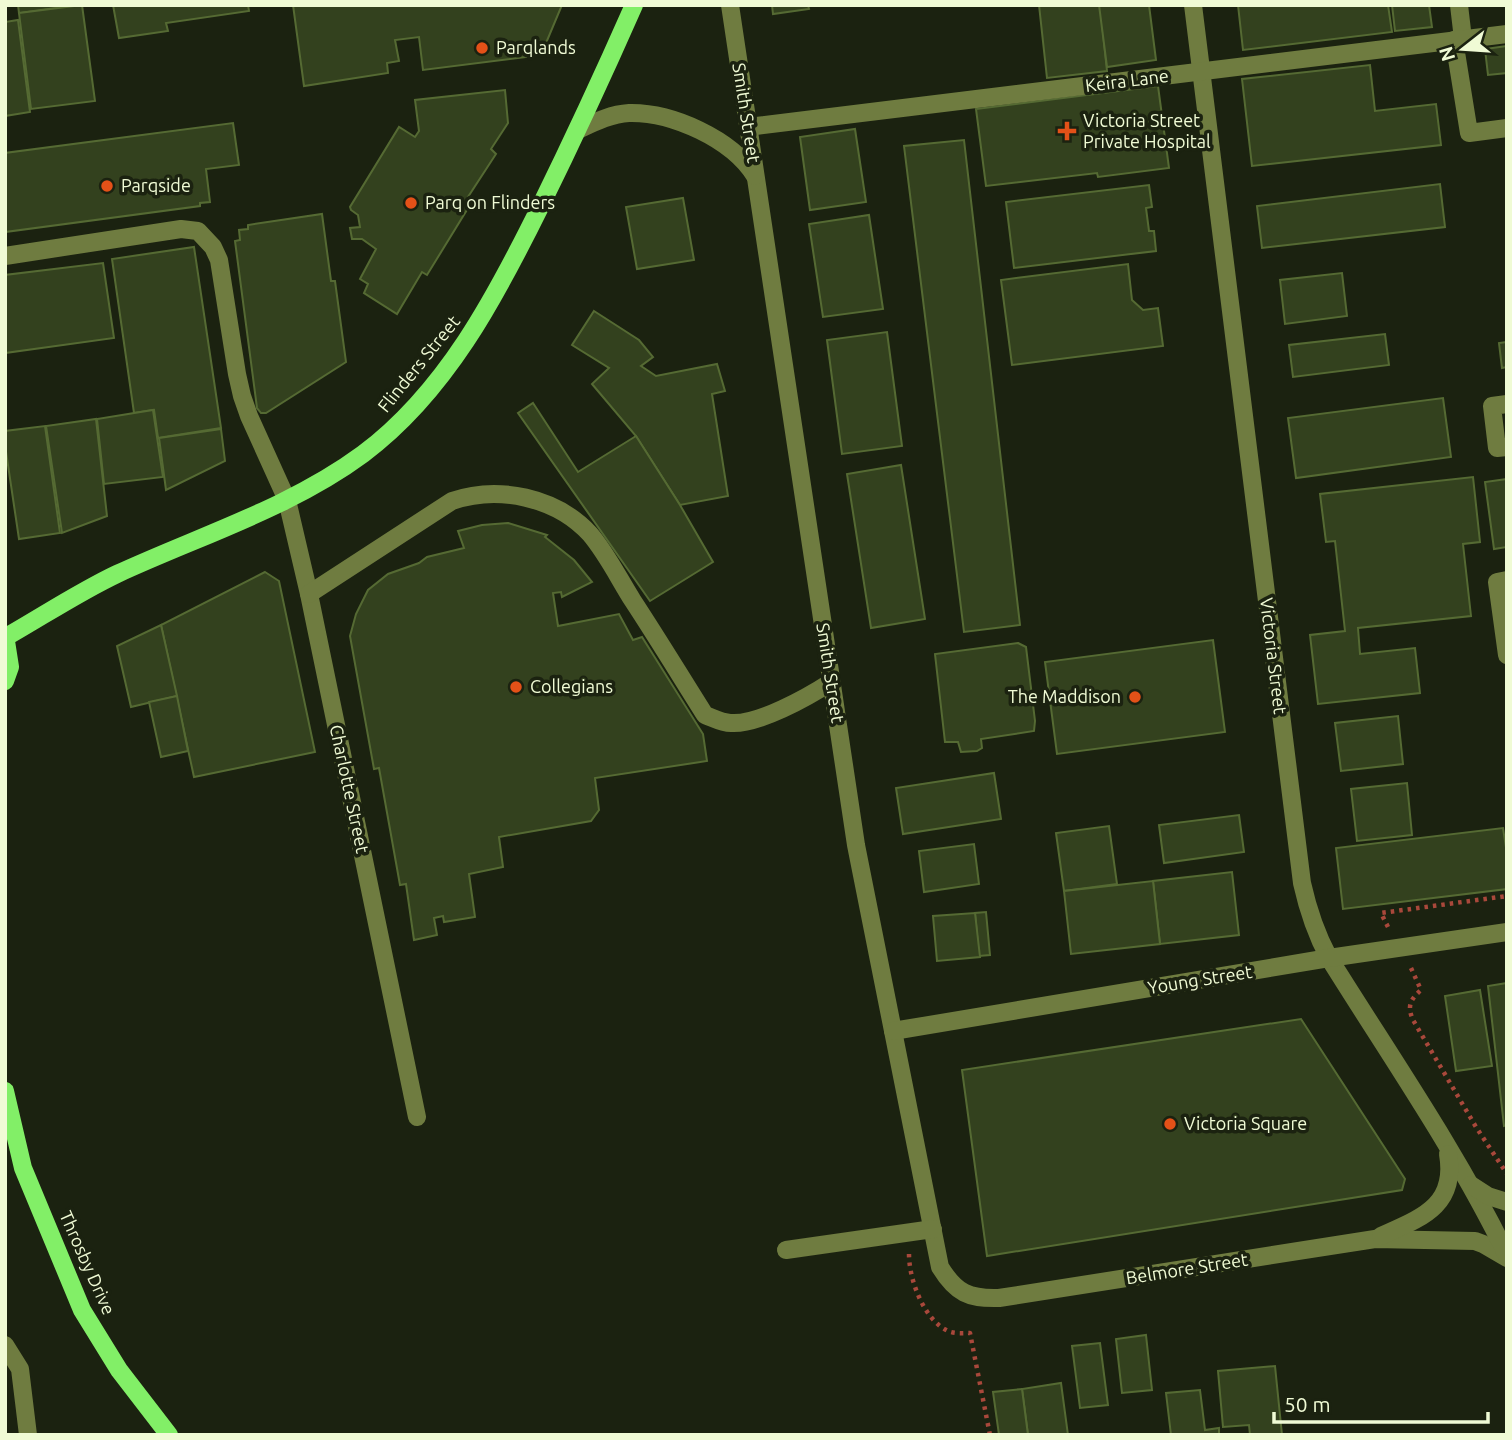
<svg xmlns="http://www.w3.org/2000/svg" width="1512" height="1440" viewBox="0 0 1512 1440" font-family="Ubuntu,sans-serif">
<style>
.building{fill:#33411e;stroke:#556a33;stroke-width:2}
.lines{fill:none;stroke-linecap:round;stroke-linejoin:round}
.path{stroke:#a9483b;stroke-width:4.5;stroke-dasharray:3.5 5;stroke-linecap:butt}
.minor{stroke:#6f7c40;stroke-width:18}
.major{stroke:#82ef67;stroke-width:18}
.poi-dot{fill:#e45118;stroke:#1b2210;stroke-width:2.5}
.labels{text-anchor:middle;stroke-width:7;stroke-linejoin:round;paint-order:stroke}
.poi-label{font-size:18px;fill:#f0fbd5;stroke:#1b2210;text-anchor:start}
.street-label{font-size:18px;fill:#f0fbd5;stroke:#1b2210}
</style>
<rect width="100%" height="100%" fill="#1b2210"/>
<g class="building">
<polygon points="18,5 78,5 19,13"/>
<polygon points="82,5 95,101 31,109 19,13"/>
<polygon points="113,5 248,5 249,11 166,23 168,31 119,38"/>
<polygon points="293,5 562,5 541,55 423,70 419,37 395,40 399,61 387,63 388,73 304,86"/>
<polygon points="772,5 808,5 809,9 773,14"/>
<polygon points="1039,5 1100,5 1107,71 1047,78"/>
<polygon points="1099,5 1149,5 1156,60 1107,67"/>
<polygon points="1238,5 1388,5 1392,32 1243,50"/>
<polygon points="1392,5 1429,5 1432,27 1395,31"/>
<polygon points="18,20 30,112 5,116 5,22"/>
<polygon points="1507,46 1507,73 1488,75 1485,49"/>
<polygon points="1370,65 1375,111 1436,104 1441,145 1252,166 1242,79"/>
<polygon points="1158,86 1169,168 1098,177 1097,173 986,186 976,109"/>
<polygon points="505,90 508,123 491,149 496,154 468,197 473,200 427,275 422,272 397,314 364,293 368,284 360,279 376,249 362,239 352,239 350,228 360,227 358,215 351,210 350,207 399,127 415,137 419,131 415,100"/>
<polygon points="233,123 239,165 206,169 210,202 200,203 200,206 5,232 5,153"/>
<polygon points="855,129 866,202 810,210 800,137"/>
<polygon points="964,140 1020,625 964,632 904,146"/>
<polygon points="1440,184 1445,227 1262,248 1257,206"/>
<polygon points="1149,185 1152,207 1146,208 1149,231 1154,231 1156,251 1014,268 1006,202"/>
<polygon points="683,198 694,260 637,269 626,207"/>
<polygon points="322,214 331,281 335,281 346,362 266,413 261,413 257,408 235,241 240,240 239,230 248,229 248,225"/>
<polygon points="869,215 883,309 823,317 809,224"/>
<polygon points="194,247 221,428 158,438 154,410 134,413 112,259"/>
<polygon points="103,263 114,338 5,353 5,275"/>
<polygon points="1128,264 1132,300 1143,310 1158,308 1163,346 1012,365 1001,280"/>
<polygon points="1342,273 1347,316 1285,324 1280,280"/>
<polygon points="594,311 639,340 653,357 641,366 656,376 717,364 725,391 712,394 728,496 680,505 636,436 592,384 609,368 572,345"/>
<polygon points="887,332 902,446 842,454 827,340"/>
<polygon points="1385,334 1389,365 1293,377 1289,345"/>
<polygon points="1507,342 1507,367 1502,368 1499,343"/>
<polygon points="1443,398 1451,457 1296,478 1288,418"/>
<polygon points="533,403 578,472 636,436 680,505 713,562 650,601 518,413"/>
<polygon points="153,410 163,477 104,484 97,419"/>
<polygon points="96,419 107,516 62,533 46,426"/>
<polygon points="45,426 60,533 19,539 5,445 5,431"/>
<polygon points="221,429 225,461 166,490 159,438"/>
<polygon points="901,465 925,619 871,628 847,474"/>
<polygon points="1473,477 1480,542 1463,544 1471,616 1358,628 1360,654 1415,648 1420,693 1318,704 1310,635 1345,631 1335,541 1326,542 1320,494"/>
<polygon points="1507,479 1507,547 1494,549 1485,482"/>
<polygon points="508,523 547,535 545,537 574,560 592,582 562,597 561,592 553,593 558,626 619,614 633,640 642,637 703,734 707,761 595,778 599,810 591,821 499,837 503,867 469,874 475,917 444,922 443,916 434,918 437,935 414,940 406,884 400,885 379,768 374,769 350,636 356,614 368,590 388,574 419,563 427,557 464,548 458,531 482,525"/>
<polygon points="265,572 279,581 315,752 194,777 161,625"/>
<polygon points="161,625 177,696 131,707 117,646"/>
<polygon points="1213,640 1225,732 1057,754 1045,662"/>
<polygon points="1018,643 1026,647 1035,721 1034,731 981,739 982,748 977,751 961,752 958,742 945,742 935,654"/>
<polygon points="177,696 188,751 161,757 149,702"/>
<polygon points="1398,716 1403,764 1341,771 1335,723"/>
<polygon points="994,773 1001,819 903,834 896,788"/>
<polygon points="1407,783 1412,835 1357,841 1351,789"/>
<polygon points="1239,815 1244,852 1164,863 1159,825"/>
<polygon points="1109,826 1117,884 1064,891 1056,833"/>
<polygon points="1503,828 1507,854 1507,889 1343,909 1336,848"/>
<polygon points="974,844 979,884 924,892 919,851"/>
<polygon points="1232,872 1239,935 1160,944 1153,881"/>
<polygon points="1153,881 1160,944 1071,954 1064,891"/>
<polygon points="986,912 990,955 979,956 975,913"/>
<polygon points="975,913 980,957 937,961 933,916"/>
<polygon points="1507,983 1507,1125 1504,1126 1488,986"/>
<polygon points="1480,990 1492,1066 1456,1071 1445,996"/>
<polygon points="1301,1019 1405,1179 1402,1190 987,1256 962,1070"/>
<polygon points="1146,1335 1152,1390 1122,1393 1116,1339"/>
<polygon points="1100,1343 1108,1405 1080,1408 1072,1346"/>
<polygon points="1275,1366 1282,1435 1250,1435 1249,1425 1223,1427 1218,1371"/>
<polygon points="1061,1383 1068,1435 1028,1435 1022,1389"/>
<polygon points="1022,1389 1028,1435 999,1435 993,1392"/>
<polygon points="1200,1390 1205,1430 1219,1428 1219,1435 1171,1435 1166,1393"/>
</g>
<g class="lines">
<g class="path">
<polyline points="1388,927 1381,913 1507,896"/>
<path d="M1411,968L1421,990C1410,1000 1407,1006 1413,1020L1476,1127L1507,1174"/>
<path d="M909,1254C909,1280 924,1320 948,1331C954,1334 964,1333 970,1333L990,1435"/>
</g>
<g class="minor">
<path d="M730,5L856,845L940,1267C956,1293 969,1299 999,1298L1375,1239L1475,1241L1483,1244L1507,1258"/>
<path d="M1193,5L1302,883C1308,910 1316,934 1329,958C1390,1056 1457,1152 1507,1255"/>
<polyline points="1459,5 1463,39"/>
<polyline points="1454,40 1469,133 1507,128"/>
<polyline points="748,127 1507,34"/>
<path d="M578,130C595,122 611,114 629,113C672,112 732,139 755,176"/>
<polyline points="5,256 181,229 198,231 213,247 219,260 237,374 242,396 249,416 287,500 309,594 417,1117"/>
<polyline points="1507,404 1492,406 1497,448 1507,447"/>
<polyline points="1507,580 1497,582 1507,655"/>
<path d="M309,594L452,501C498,485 556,497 590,534C607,554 619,579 633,601C658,639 681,677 705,715C713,718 722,723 731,723C758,725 808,697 831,682"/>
<polyline points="893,1031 1329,958 1507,932"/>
<polyline points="1471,1185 1488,1196 1507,1202"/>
<path d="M1381,1236C1421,1218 1457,1206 1448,1154"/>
<polyline points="786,1250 933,1229"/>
<polyline points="5,1345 20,1369 28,1435"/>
</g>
<g class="major">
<polyline points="5,635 10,667 5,681"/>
<path d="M6,637C43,616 79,592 117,574C199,536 290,508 363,454C446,392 496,296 540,207C573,140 604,73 634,5"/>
<polyline points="5,1091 23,1168 82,1310 119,1370 169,1435"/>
</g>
</g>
<g class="poi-dot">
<circle cx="482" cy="48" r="7"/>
<path d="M1063.5 120.5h7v7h7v7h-7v7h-7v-7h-7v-7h7z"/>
<circle cx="107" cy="186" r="7"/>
<circle cx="411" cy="203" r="7"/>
<circle cx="516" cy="687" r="7"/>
<circle cx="1135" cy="697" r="7"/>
<circle cx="1170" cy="1124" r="7"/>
</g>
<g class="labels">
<g class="poi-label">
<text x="496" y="54">Parqlands</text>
<text x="1083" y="127">Victoria Street<tspan x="1083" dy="21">Private Hospital</tspan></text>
<text x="121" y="192">Parqside</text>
<text x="425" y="209">Parq on Flinders</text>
<text x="530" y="693">Collegians</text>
<text x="1121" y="703" text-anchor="end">The Maddison</text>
<text x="1184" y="1130">Victoria Square</text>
</g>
<g class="street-label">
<text transform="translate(1127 81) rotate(-7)" y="6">Keira Lane</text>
<text transform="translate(746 113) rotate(81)" y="6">Smith Street</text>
<text transform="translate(419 364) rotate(-51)" y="6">Flinders Street</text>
<text transform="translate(1273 656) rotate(83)" y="6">Victoria Street</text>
<text transform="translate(830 673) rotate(81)" y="6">Smith Street</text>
<text transform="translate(349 789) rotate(78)" y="6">Charlotte Street</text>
<text transform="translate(1200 980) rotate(-9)" y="6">Young Street</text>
<text transform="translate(87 1263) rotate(66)" y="6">Throsby Drive</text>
<text transform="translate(1187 1269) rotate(-9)" y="6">Belmore Street</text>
</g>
</g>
<rect width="1512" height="1440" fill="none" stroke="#f0fbd5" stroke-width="14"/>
<g transform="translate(1463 49) rotate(253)" stroke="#1b2210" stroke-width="5" paint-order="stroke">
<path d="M0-5L12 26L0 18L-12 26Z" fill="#f0fbd5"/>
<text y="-10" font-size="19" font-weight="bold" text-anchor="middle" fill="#f0fbd5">N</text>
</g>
<path d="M1274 1412v10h214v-10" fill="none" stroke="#f0fbd5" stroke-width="3.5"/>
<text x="1284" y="1412" font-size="21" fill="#f0fbd5" stroke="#1b2210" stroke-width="5" paint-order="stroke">50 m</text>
</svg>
